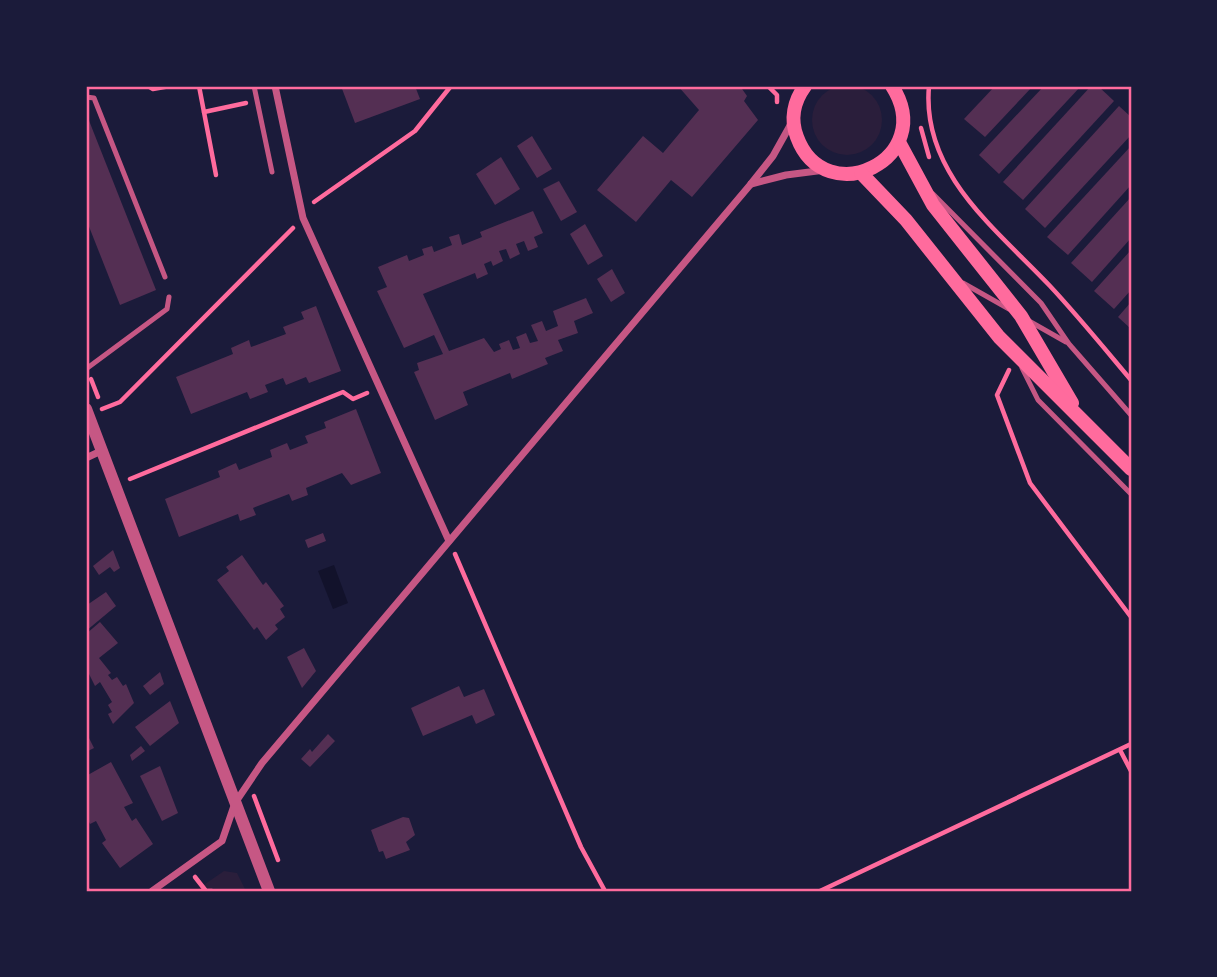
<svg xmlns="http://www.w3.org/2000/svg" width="1217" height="977" viewBox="0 0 1217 977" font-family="'Source Sans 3',sans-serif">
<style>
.green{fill:#2a1e3b}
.water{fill:#12122b}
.building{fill:#542f53}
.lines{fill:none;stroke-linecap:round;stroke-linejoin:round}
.path{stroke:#ff6b9d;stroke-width:4.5}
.service{stroke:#c65784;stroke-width:5}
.minor{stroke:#c65784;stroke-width:7}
.tertiary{stroke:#c65784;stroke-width:12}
.secondary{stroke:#ff6b9d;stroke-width:14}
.neatline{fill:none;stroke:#ff6b9d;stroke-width:2.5}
</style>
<rect width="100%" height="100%" fill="#1b1b3a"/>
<g class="green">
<circle cx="847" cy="120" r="35"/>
<polygon points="224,871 237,873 246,891 195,891"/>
</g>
<polygon class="water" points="334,565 348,603 333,609 318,571"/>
<g class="building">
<polygon points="341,86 415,86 420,99 355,123"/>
<polygon points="678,86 740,86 747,96 744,101 758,120 692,197 671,180 636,222 597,190 643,136 663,153 699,110"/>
<polygon points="995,86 1033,86 985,137 964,119"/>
<polygon points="1044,86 1081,86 999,174 979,155"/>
<polygon points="1091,86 1098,86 1114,101 1023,200 1003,182"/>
<polygon points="1119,106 1131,117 1131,135 1045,228 1025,209"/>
<polygon points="86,113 156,290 120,305 86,219"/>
<polygon points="532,136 552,169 537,178 517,146"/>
<polygon points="1131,146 1131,185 1068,255 1047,237"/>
<polygon points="501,157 520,189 495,205 476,174"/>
<polygon points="559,181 577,212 561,221 543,189"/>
<polygon points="1131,197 1131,238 1092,282 1071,263"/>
<polygon points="533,211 543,233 534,237 538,247 528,251 524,241 516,244 520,254 510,259 506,249 499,251 503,261 493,266 491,261 484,264 488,274 477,279 475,273 423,294 449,351 484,338 494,352 501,349 499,344 509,340 513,350 520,348 516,337 526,333 530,343 538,341 531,325 542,321 546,331 558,326 553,311 586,298 593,313 574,321 578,333 558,340 563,351 545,358 548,364 512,379 510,373 463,392 468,405 435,420 414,372 419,370 417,363 443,354 434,335 404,348 377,291 387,287 378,267 407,255 409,261 424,255 422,249 432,246 434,252 452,245 449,237 459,234 462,245 482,237 480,232"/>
<polygon points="585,224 603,256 588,265 570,234"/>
<polygon points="1131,250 1131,290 1114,309 1094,291"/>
<polygon points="612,269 625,293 611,302 597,279"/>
<polygon points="1131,302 1131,329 1118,317"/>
<polygon points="316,306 341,371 309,383 306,377 286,385 283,378 265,385 268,392 250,399 247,392 191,414 176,377 233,354 231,348 249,340 251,347 286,334 283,327 304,319 301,312"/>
<polygon points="356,409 381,473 351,485 342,473 306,488 308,495 292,501 289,494 253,508 256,515 240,521 238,514 179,537 165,499 220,477 218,471 236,463 239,470 272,457 270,450 287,443 290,450 308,443 305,436 326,428 324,422"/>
<polygon points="323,533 326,541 308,548 305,540"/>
<polygon points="113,550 120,568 114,572 110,567 99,575 93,566"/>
<polygon points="242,555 263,585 266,582 284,606 280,609 285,617 275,625 278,629 266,640 257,627 254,630 217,580 229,571 226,567"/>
<polygon points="106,592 116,606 86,631 86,602 87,605"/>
<polygon points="100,622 118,643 99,658 111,673 108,675 112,680 117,677 123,686 126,684 134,703 113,724 108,714 112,712 108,705 112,702 100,682 95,686 86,668 89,657 86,653 86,634"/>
<polygon points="304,648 316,671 302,688 287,657"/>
<polygon points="160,672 164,684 150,695 143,686"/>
<polygon points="459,686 464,697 484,689 495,715 476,724 472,715 423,736 411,708"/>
<polygon points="170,701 179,723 150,746 135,727"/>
<polygon points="86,732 94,748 86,752"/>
<polygon points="328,734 335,741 310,767 301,759 310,749 312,752"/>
<polygon points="141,746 145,751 132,761 130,755"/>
<polygon points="111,762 133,803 124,807 132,821 136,818 153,844 120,868 102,843 106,840 96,821 90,824 86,816 86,776"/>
<polygon points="160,766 178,813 162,821 140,776"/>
<polygon points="403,817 409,818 415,835 406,842 410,850 386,859 383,851 379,852 371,830"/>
</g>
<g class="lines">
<g class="path">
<polyline points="148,86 153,89 170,86"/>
<polyline points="199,86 216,175"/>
<polyline points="768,86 777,95 777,102"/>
<path d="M929,86C921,173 996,229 1050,286C1078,316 1104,348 1131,380"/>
<polyline points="204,112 246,103"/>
<polyline points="921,128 929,157"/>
<polyline points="314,202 415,131 451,86"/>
<polyline points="1009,370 997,395 1030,483 1131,617"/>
<polyline points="91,379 98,397"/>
<polyline points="102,409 120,402 293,228"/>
<polyline points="130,479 343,392 353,399 367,393"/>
<polyline points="455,554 581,847 605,891"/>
<polyline points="1120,750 1131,771"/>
<polyline points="254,796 278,860"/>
<polyline points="195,877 206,891 212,891"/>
<polyline points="86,887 88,891"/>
<polyline points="820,891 1131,744"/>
</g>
<g class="service">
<polyline points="254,86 272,172"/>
<polyline points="86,97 94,98 165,277"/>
<polyline points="933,194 1041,303 1069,344 1131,415"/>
<polyline points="963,283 1009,309"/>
<polyline points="1029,321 1066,342"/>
<polyline points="1022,368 1038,400 1131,494"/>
<polyline points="86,369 167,309 169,297"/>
</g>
<g class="minor">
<polyline points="275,86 303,218 449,541"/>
<polyline points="751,184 786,175 825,170"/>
<polyline points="86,458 101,451"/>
<polyline points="152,891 222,841 235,803 262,763 750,185 773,156 792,122"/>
</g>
<polyline class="tertiary" points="86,409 269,891"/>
<g class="secondary">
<path d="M805,86C794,101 790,119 797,137C825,213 939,159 892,86"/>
<polyline points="899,142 933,205 1021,316 1072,403"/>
<polyline points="861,173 906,220 999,337 1131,469"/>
</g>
</g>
<rect width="1217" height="977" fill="none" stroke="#1b1b3a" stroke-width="175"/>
<rect x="88" y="88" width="1042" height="802" class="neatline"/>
</svg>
